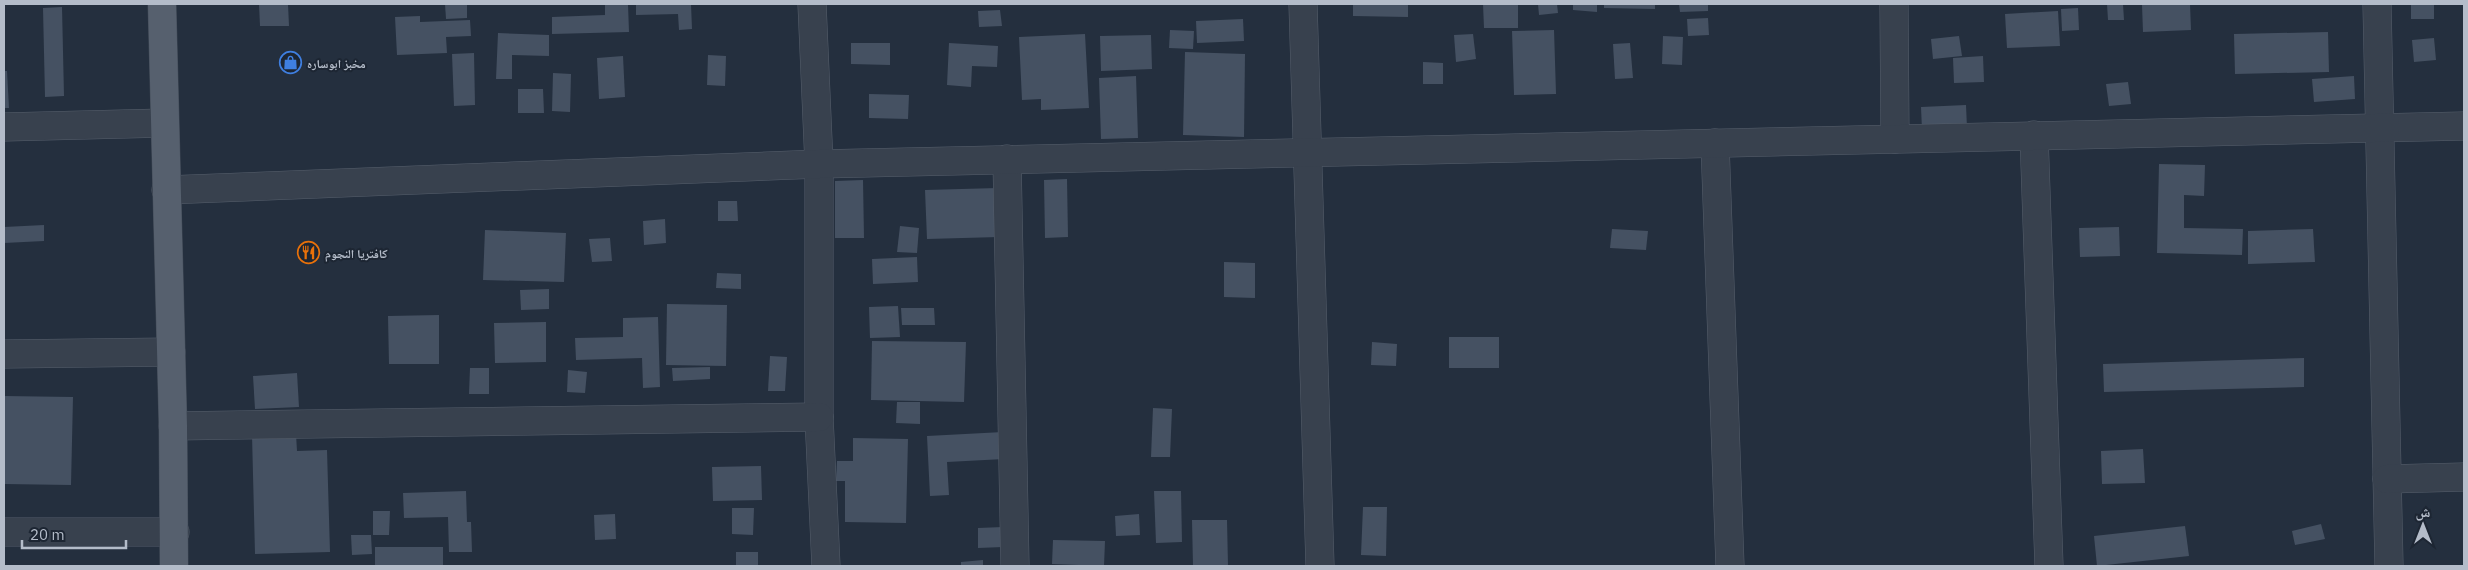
<svg xmlns="http://www.w3.org/2000/svg" width="2468" height="570" font-family="'IBM Plex Sans','Noto Naskh Arabic',sans-serif">
  <style>
    .building { fill: #455162 }
    .lines { fill: none; stroke-linecap: round; stroke-linejoin: round }
    .minor-casing { stroke: #565f6c; stroke-width: 29 }
    .major-casing { stroke: #414a57; stroke-width: 29 }
    .minor { stroke: #38414e; stroke-width: 28 }
    .major { stroke: #56606e; stroke-width: 28 }
    .labels { text-anchor: middle; dominant-baseline: central; stroke-width: 4; stroke-linejoin: round; paint-order: stroke }
    .poi-label { font-size: 12px; font-weight: bold; fill: #b4bcc9; stroke: #1d2633; text-anchor: start }
  </style>
  <rect width="100%" height="100%" fill="#242f3e"/>
  <g class="building">
    <polygon points="259,4 288,4 289,26 260,26"/>
    <polygon points="445,4 467,4 467,18 446,19"/>
    <polygon points="605,4 628,4 629,32 552,34 552,17 605,15"/>
    <polygon points="636,4 691,4 692,29 679,30 678,14 636,15"/>
    <polygon points="1353,4 1408,4 1408,17 1353,16"/>
    <polygon points="1483,4 1518,4 1518,28 1484,28"/>
    <polygon points="1538,4 1557,4 1558,13 1539,15"/>
    <polygon points="1573,4 1597,4 1597,12 1573,10"/>
    <polygon points="1604,4 1655,4 1655,9 1604,8"/>
    <polygon points="1679,4 1708,4 1708,11 1680,12"/>
    <polygon points="2107,4 2123,4 2124,20 2108,20"/>
    <polygon points="2190,4 2191,30 2143,32 2142,5"/>
    <rect x="2411" y="4" width="23" height="15"/>
    <polygon points="62,7 64,96 45,97 43,8"/>
    <polygon points="2078,8 2079,30 2062,31 2061,9"/>
    <polygon points="1000,10 1002,26 979,27 978,11"/>
    <polygon points="2058,11 2060,46 2007,48 2005,14"/>
    <polygon points="420,16 420,22 470,20 471,36 446,37 447,53 397,55 395,17"/>
    <polygon points="1708,18 1709,35 1688,36 1687,19"/>
    <polygon points="1243,19 1244,41 1197,43 1196,21"/>
    <polygon points="1170,30 1194,31 1193,49 1169,48"/>
    <polygon points="1554,30 1556,94 1514,95 1512,31"/>
    <polygon points="2328,32 2329,72 2235,74 2234,34"/>
    <polygon points="498,33 549,35 549,56 512,55 512,79 496,79"/>
    <polygon points="1085,34 1089,108 1041,110 1041,99 1022,100 1019,37"/>
    <polygon points="1473,34 1476,59 1456,62 1454,35"/>
    <polygon points="1151,35 1152,69 1101,71 1100,36"/>
    <polygon points="1663,36 1683,37 1682,65 1662,64"/>
    <polygon points="1959,36 1962,56 1933,59 1931,39"/>
    <polygon points="2434,38 2436,60 2414,62 2412,40"/>
    <polygon points="851,43 890,43 890,65 851,64"/>
    <polygon points="949,43 998,46 997,67 972,66 971,87 947,85"/>
    <polygon points="1630,43 1633,78 1615,79 1613,44"/>
    <polygon points="1185,52 1245,54 1244,137 1183,135"/>
    <polygon points="474,53 475,105 454,106 452,54"/>
    <polygon points="708,55 726,56 725,86 707,85"/>
    <polygon points="623,56 625,97 599,99 597,58"/>
    <polygon points="1983,56 1984,82 1954,83 1953,58"/>
    <polygon points="1423,62 1443,63 1443,84 1423,84"/>
    <polygon points="4,71 7,71 9,108 4,108"/>
    <polygon points="553,73 571,74 570,112 552,111"/>
    <polygon points="1136,76 1138,138 1101,139 1099,78"/>
    <polygon points="2354,76 2355,99 2314,102 2312,79"/>
    <polygon points="2128,82 2131,104 2109,106 2106,84"/>
    <polygon points="518,89 543,89 544,113 518,113"/>
    <polygon points="869,94 909,95 908,119 869,118"/>
    <polygon points="1966,105 1967,128 1922,130 1921,107"/>
    <polygon points="2159,164 2205,165 2204,196 2184,195 2184,228 2243,229 2242,255 2157,253"/>
    <polygon points="1067,179 1068,237 1045,238 1044,180"/>
    <polygon points="863,180 864,238 835,238 835,181"/>
    <polygon points="998,188 999,237 927,239 925,190"/>
    <polygon points="718,201 737,201 738,221 718,221"/>
    <polygon points="665,219 666,243 644,245 643,221"/>
    <polygon points="44,225 44,241 4,243 4,227"/>
    <polygon points="900,226 919,228 917,253 897,252"/>
    <polygon points="2119,227 2120,256 2080,257 2079,228"/>
    <polygon points="1612,229 1648,231 1646,250 1610,248"/>
    <polygon points="2313,229 2315,262 2248,264 2248,231"/>
    <polygon points="485,230 566,233 564,282 483,280"/>
    <polygon points="610,238 612,261 592,262 589,239"/>
    <polygon points="917,257 918,282 873,284 872,259"/>
    <polygon points="1224,262 1255,263 1255,298 1224,297"/>
    <polygon points="717,273 741,274 741,289 716,288"/>
    <polygon points="549,289 549,309 521,310 520,290"/>
    <polygon points="667,304 727,305 726,366 666,365"/>
    <polygon points="898,306 900,337 870,338 869,307"/>
    <polygon points="901,308 934,308 935,325 902,325"/>
    <polygon points="439,315 439,364 389,364 388,316"/>
    <polygon points="658,317 660,387 643,388 642,358 576,360 575,338 623,337 623,318"/>
    <polygon points="546,322 546,362 495,363 494,323"/>
    <rect x="1449" y="337" width="50" height="31"/>
    <polygon points="872,341 966,342 964,402 871,400"/>
    <polygon points="1372,342 1397,344 1396,366 1371,365"/>
    <polygon points="770,356 787,357 785,391 768,391"/>
    <polygon points="2304,358 2304,387 2104,392 2103,364"/>
    <polygon points="710,367 710,379 673,381 672,368"/>
    <polygon points="470,368 489,368 489,394 469,394"/>
    <polygon points="568,370 587,372 585,393 567,392"/>
    <polygon points="297,373 299,407 255,409 253,376"/>
    <polygon points="4,396 73,397 71,485 4,484"/>
    <polygon points="897,402 920,402 920,424 896,423"/>
    <polygon points="1153,408 1172,409 1170,457 1151,457"/>
    <polygon points="1003,432 1004,459 947,462 949,495 930,496 927,436"/>
    <polygon points="296,434 297,451 327,450 330,552 255,554 252,435"/>
    <polygon points="853,438 908,439 906,523 845,522 845,481 836,481 837,461 853,461"/>
    <polygon points="2143,449 2145,483 2102,484 2101,451"/>
    <polygon points="761,466 762,500 713,501 712,467"/>
    <polygon points="466,491 467,522 471,522 472,552 449,552 448,517 404,518 403,493"/>
    <polygon points="1154,491 1181,491 1182,542 1156,543"/>
    <polygon points="1363,507 1387,507 1386,556 1361,555"/>
    <polygon points="732,508 754,508 753,535 732,534"/>
    <polygon points="373,511 390,511 389,535 373,535"/>
    <polygon points="615,514 616,539 595,540 594,515"/>
    <polygon points="1139,514 1140,535 1116,536 1115,516"/>
    <polygon points="1192,520 1227,520 1228,566 1193,566"/>
    <polygon points="2321,524 2325,539 2295,545 2292,531"/>
    <polygon points="2185,526 2189,556 2097,566 2094,536"/>
    <polygon points="1003,527 1003,547 978,548 978,528"/>
    <polygon points="351,535 371,535 372,554 352,555"/>
    <polygon points="1053,540 1105,541 1104,566 1052,564"/>
    <rect x="375" y="547" width="68" height="19"/>
    <rect x="736" y="552" width="22" height="14"/>
    <polygon points="983,560 983,566 961,566 961,562"/>
  </g>
  <g class="lines">
    <defs>
      <g id="minor">
        <polyline points="812,4 819,164 819,417 826,566"/>
        <polyline points="1303,4 1320,566"/>
        <polyline points="1894,4 1895,139"/>
        <polyline points="2377,4 2389,566"/>
        <polyline points="4,127 164,123"/>
        <polyline points="2034,135 2049,566"/>
        <polyline points="1715,143 1730,566"/>
        <polyline points="1007,159 1015,566"/>
        <polyline points="166,190 819,164 2464,126"/>
        <polyline points="4,354 171,352"/>
        <polyline points="173,426 819,417"/>
        <polyline points="2387,479 2464,477"/>
        <polyline points="4,532 175,532"/>
      </g>
      <polyline id="major" points="162,4 173,426 174,566"/>
    </defs>
    <use href="#minor" class="minor-casing"/>
    <use href="#major" class="major-casing"/>
    <use href="#minor" class="minor"/>
    <use href="#major" class="major"/>
  </g>
  <defs>
    <symbol id="shop-ring" viewBox="-11 -11 22 22"><circle r="9.5" fill="#1d2633" stroke="#3f7fe0" stroke-width="1.5"/><path d="M-5-2.5h2.3a2.7 3.5 0 0 1 5.4 0H5L5.5 6h-11ZM-1.5-2.5h3a1.5 2.3 0 0 0-3 0Z" fill="#3f7fe0"/></symbol>
    <symbol id="restaurant-ring" viewBox="-11 -11 22 22"><circle r="9.5" fill="#1d2633" stroke="#e8710a" stroke-width="1.5"/><path d="M-5-6h1v4h1v-4h1v4h1v-4h1v5L-1.5 .5V6h-2V.5L-5-1ZM5-6V6H3V1.5H1.5Q1.5-4 5-6Z" fill="#e8710a"/></symbol>
  </defs>
  <g fill-rule="evenodd">
    <use href="#shop-ring" x="278" y="50" width="25" height="25"/>
    <use href="#restaurant-ring" x="296" y="240" width="25" height="25"/>
  </g>
  <g class="labels">
    <g class="poi-label">
      <text x="307" y="63">مخبز ابوساره</text>
      <text x="325" y="253">كافتريا النجوم</text>
    </g>
  </g>
  <rect width="2468" height="570" fill="none" stroke="#b4bcc9" stroke-width="10"/>
  <g transform="translate(2423 525)" stroke="#1d2633" stroke-width="4" paint-order="stroke">
  <path d="M0-4L9 19L0 12L-9 19Z" fill="#b4bcc9"/>
  <text y="-8" font-size="14" font-weight="bold" text-anchor="middle" fill="#b4bcc9">ش</text>
  </g>
  <path d="M22 540v8h104v-8" fill="none" stroke="#b4bcc9" stroke-width="2.5"/>
  <text x="30" y="540" font-size="15" fill="#b4bcc9" stroke="#1d2633" stroke-width="4" paint-order="stroke">20 m</text>
</svg>
